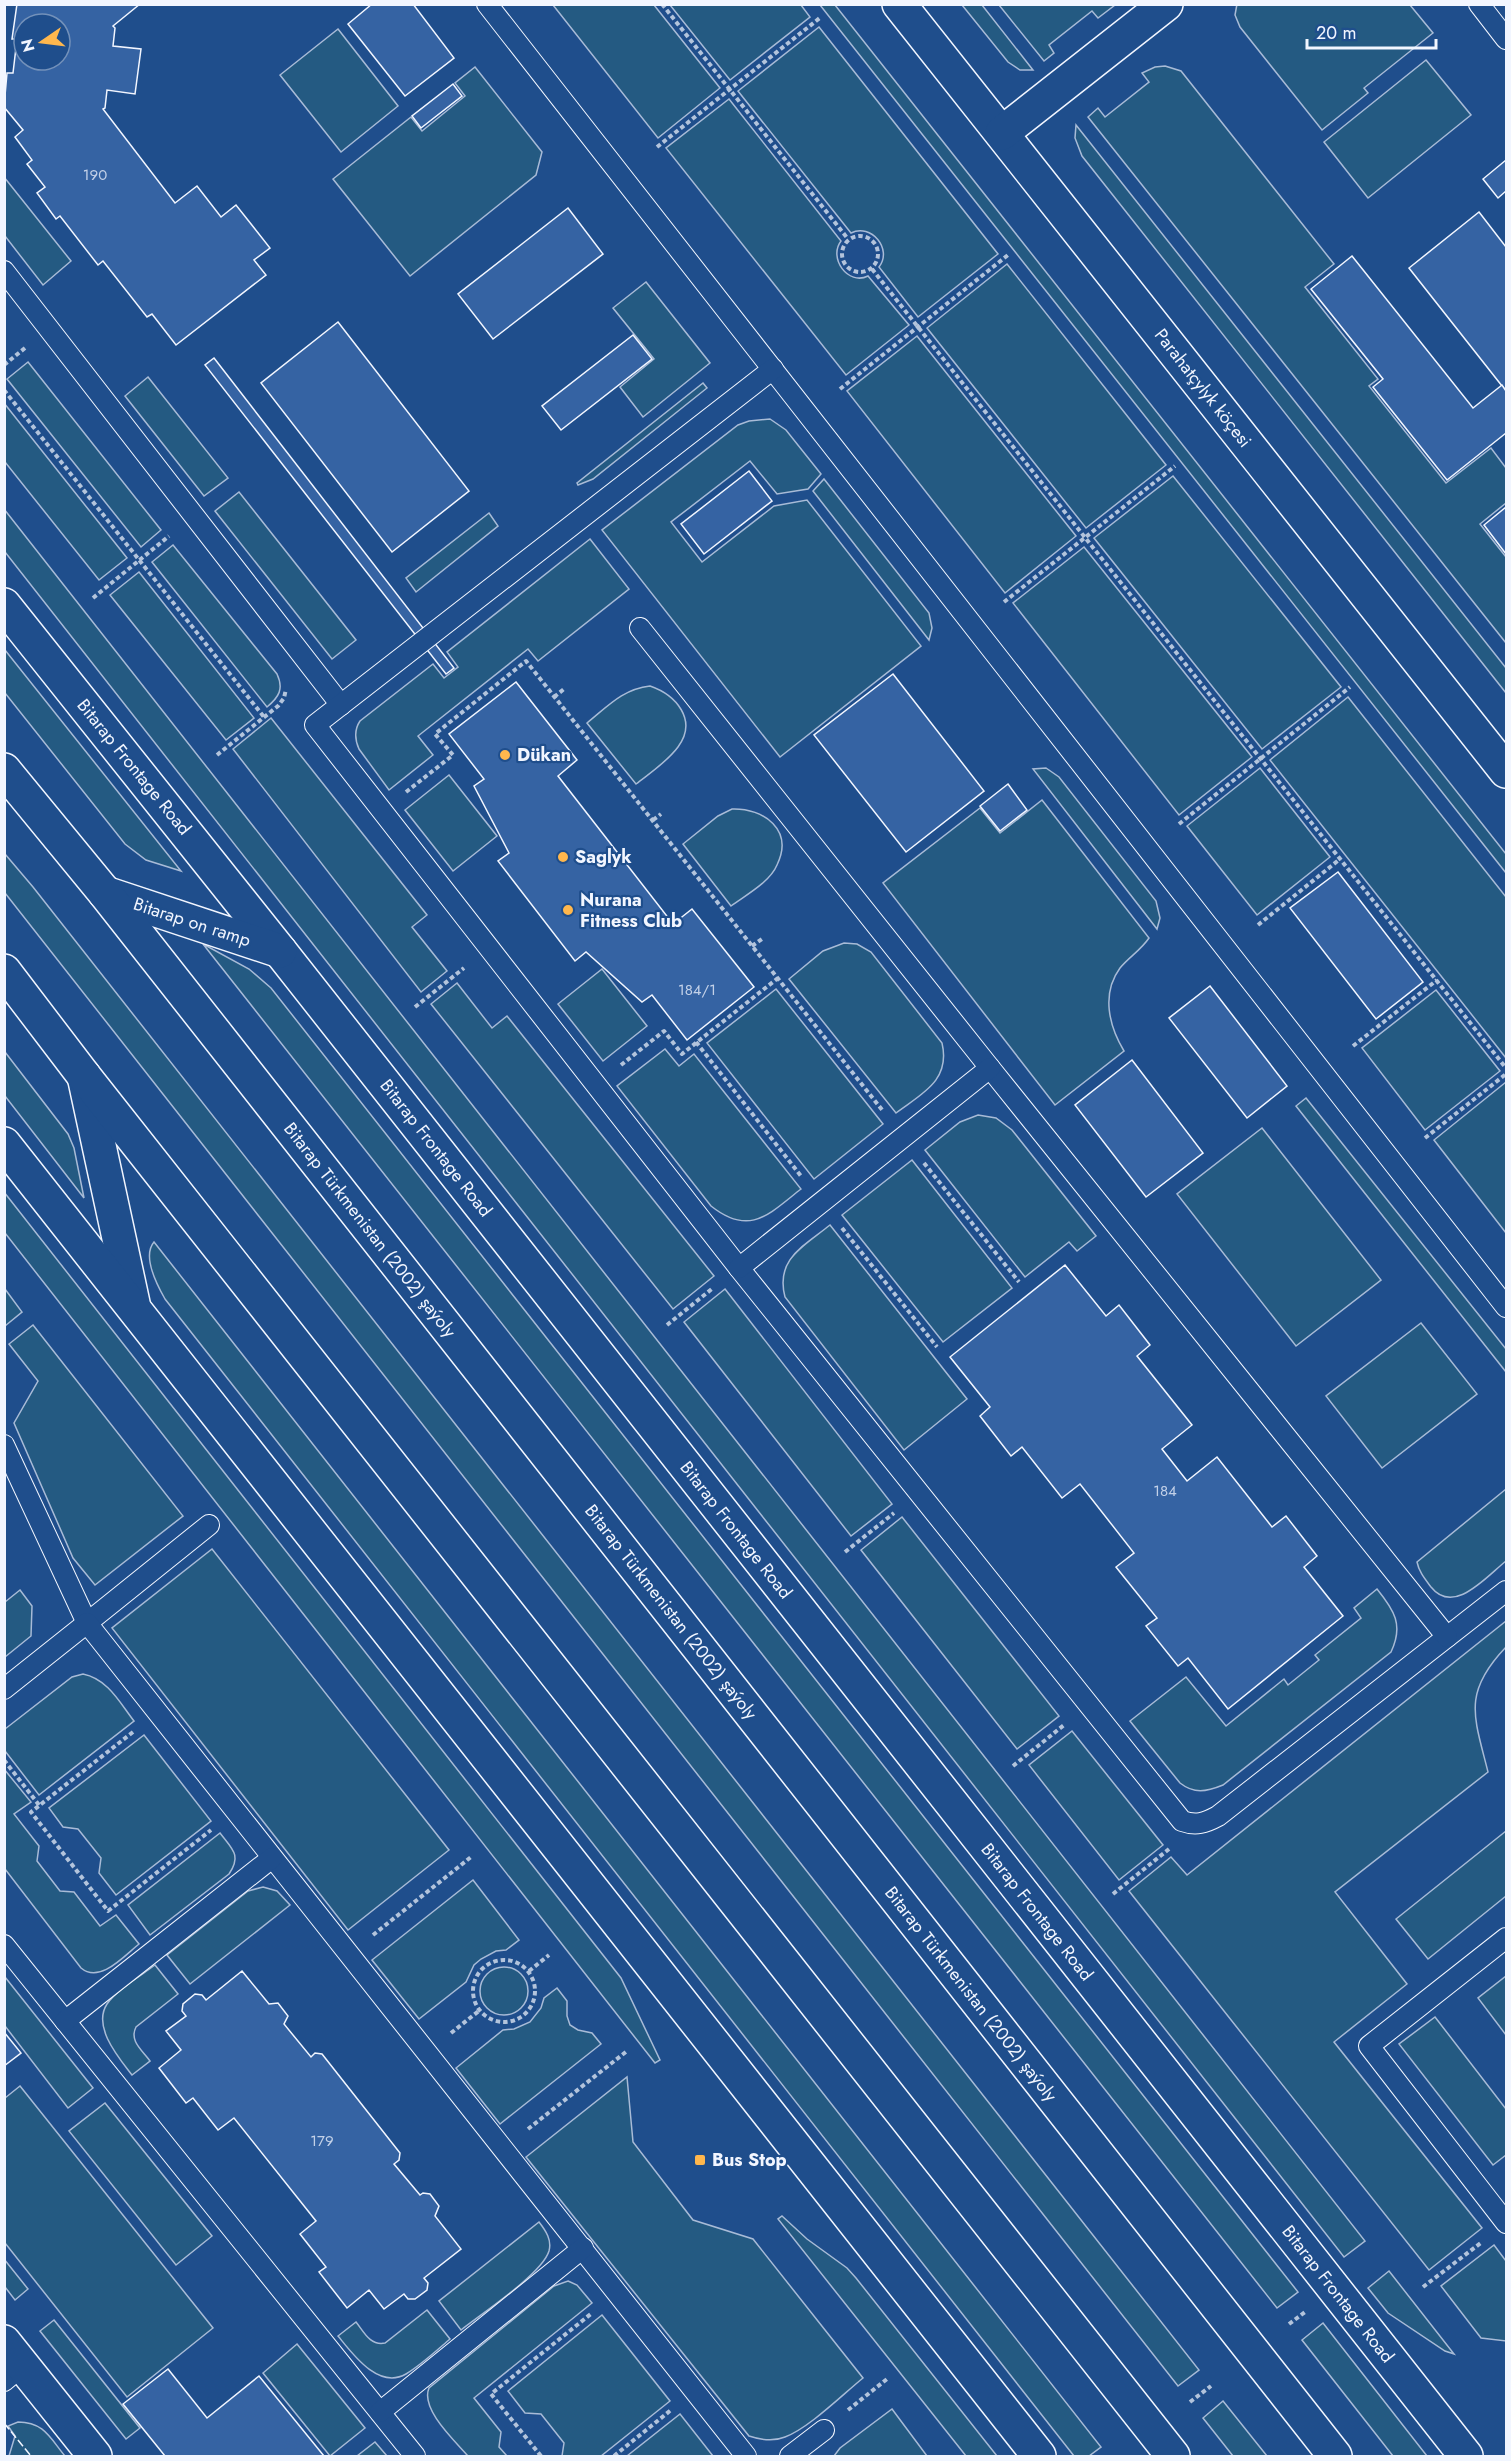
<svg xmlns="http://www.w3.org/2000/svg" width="1511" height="2461" font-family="Jost,sans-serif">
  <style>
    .green { fill: #245a82; stroke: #a8bbd7; stroke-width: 1.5 }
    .building { fill: #3563a3; stroke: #f2f6ff; stroke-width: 1.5; fill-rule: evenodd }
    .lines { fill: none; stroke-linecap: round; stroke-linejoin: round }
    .service-casing { stroke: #f2f6ff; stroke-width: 22 }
    .minor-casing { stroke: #f2f6ff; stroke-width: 36 }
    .tertiary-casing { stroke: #f2f6ff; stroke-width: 36 }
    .primary-casing { stroke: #f2f6ff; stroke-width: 36 }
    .path { stroke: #b3c4dc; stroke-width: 4; stroke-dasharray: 4.5 3; stroke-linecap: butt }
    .service { stroke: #1f4e8c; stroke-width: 20 }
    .minor { stroke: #1f4e8c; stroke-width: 33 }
    .tertiary { stroke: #1f4e8c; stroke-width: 33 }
    .primary { stroke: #1f4e8c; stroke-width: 33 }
    .fence { stroke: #f2f6ff; stroke-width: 1.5; stroke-dasharray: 8 3; stroke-linecap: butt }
    .poi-dot { fill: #ffb74d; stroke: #1f4e8c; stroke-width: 2 }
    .labels { text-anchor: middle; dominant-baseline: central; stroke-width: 4.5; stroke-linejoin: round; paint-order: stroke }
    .number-label { font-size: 15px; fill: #c3d1e8 }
    .street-label { font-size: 18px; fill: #f2f6ff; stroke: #1f4e8c }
    .poi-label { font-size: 18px; font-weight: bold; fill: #f2f6ff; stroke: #1f4e8c; text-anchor: start }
  </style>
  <rect width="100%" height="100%" fill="#1f4e8c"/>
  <g class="green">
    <polygon points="1237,4 1410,5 1433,33 1364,88 1368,93 1322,130 1240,27 1235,15"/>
    <polygon points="553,5 654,5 720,88 658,138"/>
    <polygon points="670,5 801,5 810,17 730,80"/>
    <polygon points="820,5 835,5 1506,854 1506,873"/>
    <polygon points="962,5 982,5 1033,70 1020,70 1008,62"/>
    <polygon points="999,5 1115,5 1098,18 1092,11 1049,45 1054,53 1044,61"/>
    <path d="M 819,27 L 998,254 L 918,317 L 879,267 C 893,249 871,223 851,233 L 738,91 Z"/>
    <polygon points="338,29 398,106 341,152 280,75"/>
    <polygon points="1426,60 1471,115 1368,198 1324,142"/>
    <polygon points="1165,66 1181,71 1334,264 1305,287 1378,379 1369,386 1446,483 1491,448 1506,468 1506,503 1480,524 1506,557 1506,643 1088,117 1098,108 1105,117 1149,82 1142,73 1155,67"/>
    <polygon points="475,67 542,152 536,175 410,276 333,179 411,117 422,131 465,96 455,83"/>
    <path d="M 729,99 L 841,241 C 828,258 848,286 868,276 L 909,325 L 846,375 L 666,148 Z"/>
    <polygon points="1076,125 1506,668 1506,693 1082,156 1075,138"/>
    <polygon points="4,177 71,261 43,285 5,236"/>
    <polygon points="1007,264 1166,465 1086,528 927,328"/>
    <polygon points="646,282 710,363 643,417 620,387 654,359 613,308"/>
    <polygon points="917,336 1076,536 1005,593 847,391"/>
    <polygon points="28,362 161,530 141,547 7,379"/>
    <polygon points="148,377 228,478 204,496 125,396"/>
    <polygon points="703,383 707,388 593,479 578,485 577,483"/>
    <polygon points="4,403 127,558 99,580 5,462"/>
    <polygon points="770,419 786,430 821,474 808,489 777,494 750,461 671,522 702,562 774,506 807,500 921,646 780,757 602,530 738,425 749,421"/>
    <polygon points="1173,476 1341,687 1262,749 1094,538"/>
    <polygon points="824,479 929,613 932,628 929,640 813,491"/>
    <polygon points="239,492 356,640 332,659 215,511"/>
    <polygon points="4,509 1365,2241 1344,2257 5,552"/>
    <polygon points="489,513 498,526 416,592 406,578"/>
    <path d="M 590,539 L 629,589 L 538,661 L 528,649 L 418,736 L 433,755 L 389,790 L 359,749 C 355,740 354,730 360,721 L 433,664 L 444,678 L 458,667 L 447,652 Z"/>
    <path d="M 173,545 L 277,674 C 284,689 279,697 267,707 L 152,562 Z"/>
    <polygon points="1084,547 1252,757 1179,815 1013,603"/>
    <polygon points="139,572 254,718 226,740 110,595"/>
    <polygon points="4,650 5,650 181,871 146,860 125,844 5,693"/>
    <path d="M 650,686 C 676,695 698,720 678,747 C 667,762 650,773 636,784 L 587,723 C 608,706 623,689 650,686 Z"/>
    <polygon points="1348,697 1506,897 1506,1058 1270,760"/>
    <polygon points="271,718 427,915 412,927 447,971 421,992 233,749"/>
    <polygon points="1046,768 1059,777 1156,901 1160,918 1157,929 1033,769"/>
    <polygon points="1260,768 1330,857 1257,915 1187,826"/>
    <polygon points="449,775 497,836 453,871 405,810"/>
    <path d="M 1042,800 L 1149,938 C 1141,950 1129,957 1120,968 C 1101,994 1109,1026 1124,1051 L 1055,1105 L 883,883 L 980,808 L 1000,833 Z"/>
    <path d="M 732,809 C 764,808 794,830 777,865 C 770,882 746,895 731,906 L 683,844 L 718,816 Z"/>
    <polygon points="5,854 33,887 1199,2370 1178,2386 5,893"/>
    <path d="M 844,943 L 857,944 L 871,952 L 942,1043 C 951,1081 921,1094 896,1113 L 789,979 L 823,951 Z"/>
    <polygon points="203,944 249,969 271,988 1298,2292 1277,2308"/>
    <polygon points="602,969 647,1026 603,1061 558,1004"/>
    <polygon points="457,983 492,1028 507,1016 714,1276 673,1309 431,1004"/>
    <polygon points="776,989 883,1124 814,1179 707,1043"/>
    <polygon points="1436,990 1500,1071 1425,1130 1362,1048"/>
    <path d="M 665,1049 L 679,1066 L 694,1054 L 801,1189 C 769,1214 750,1237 711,1206 L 617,1086 Z"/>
    <polygon points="5,1052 68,1134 74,1148 84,1198 5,1096"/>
    <polygon points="1506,1082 1506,1233 1434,1140"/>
    <polygon points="1306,1098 1506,1349 1506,1372 1296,1106"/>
    <polygon points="978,1115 996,1118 1012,1130 1096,1236 1077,1251 1069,1242 1025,1277 925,1150 960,1122"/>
    <polygon points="1262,1128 1381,1280 1296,1346 1177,1194"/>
    <polygon points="912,1160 1012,1288 943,1342 842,1215"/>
    <polygon points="4,1192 621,1978 660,2060 655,2063 5,1233"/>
    <path d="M 830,1225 L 967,1399 L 904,1450 L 785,1297 C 775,1259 804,1246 830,1225 Z"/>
    <path d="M 154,1242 L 1101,2447 L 1089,2456 L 1074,2456 L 165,1299 C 157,1285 142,1256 154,1242 Z"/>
    <polygon points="5,1289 22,1312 5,1326"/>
    <polygon points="725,1289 892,1504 851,1536 684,1322"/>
    <polygon points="1421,1323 1477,1394 1382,1468 1326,1396"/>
    <polygon points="33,1325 183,1516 95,1585 73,1558 14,1423 38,1381 9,1344"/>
    <path d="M 1506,1489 L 1506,1561 C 1487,1576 1454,1616 1431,1587 C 1425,1579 1419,1572 1417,1562 Z"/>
    <polygon points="902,1517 1059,1716 1017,1749 861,1550"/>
    <polygon points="212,1549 449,1850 348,1930 112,1628"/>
    <path d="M 1377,1589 C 1394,1610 1404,1625 1391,1652 L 1223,1785 C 1206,1792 1194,1794 1180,1783 L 1130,1721 L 1186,1677 L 1226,1726 L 1284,1679 L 1288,1685 L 1319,1660 L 1315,1655 L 1361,1618 L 1354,1608 Z"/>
    <polygon points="20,1590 32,1606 31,1636 5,1657 5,1602"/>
    <path d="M 1506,1621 L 1506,1647 C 1462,1693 1474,1716 1488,1772 L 1335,1892 L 1407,1984 L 1334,2042 L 1482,2228 L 1429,2270 L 1129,1891 L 1171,1857 L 1187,1875 Z"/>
    <path d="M 83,1674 C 108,1679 120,1703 134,1721 L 39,1795 L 5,1751 L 5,1729 L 72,1677 Z"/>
    <polygon points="1072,1731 1163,1845 1119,1880 1029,1765"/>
    <polygon points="144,1735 211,1821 116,1895 99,1873 101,1858 78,1829 63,1827 49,1808"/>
    <path d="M 4,1769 L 31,1802 L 14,1814 L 39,1846 L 37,1861 L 60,1891 L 74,1892 L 100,1926 L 116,1915 L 139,1944 C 124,1956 100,1984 81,1968 L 5,1869 Z"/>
    <polygon points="1506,1831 1506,1896 1428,1959 1396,1919"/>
    <path d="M 220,1833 C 232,1849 242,1855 229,1874 L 150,1935 L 128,1905 Z"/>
    <polygon points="473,1880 519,1940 506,1950 496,1951 481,1959 474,1965 466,1982 419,2019 372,1960"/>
    <polygon points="263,1887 277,1891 290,1905 190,1984 167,1955 248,1891"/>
    <path d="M 155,1965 L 178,1994 L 136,2027 C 129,2041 142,2050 150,2061 L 132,2075 C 119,2058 92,2027 107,2004 C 116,1990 142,1975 155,1965 Z"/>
    <circle cx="504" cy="1991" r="24"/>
    <polygon points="1506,1976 1506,2035 1478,1998"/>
    <polygon points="5,1977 93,2088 68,2108 5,2026"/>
    <polygon points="557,1988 567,2001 567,2016 570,2025 578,2030 592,2033 601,2044 500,2124 456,2068 503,2030 514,2029 530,2022 541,2008 544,1998"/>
    <polygon points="1435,2017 1506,2109 1506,2155 1493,2165 1399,2044"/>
    <path d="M 627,2077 L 633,2142 L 693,2220 L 753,2239 L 863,2378 C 842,2395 809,2428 785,2437 C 773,2442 761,2440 749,2436 L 526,2157 Z"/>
    <polygon points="20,2086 213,2328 127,2397 5,2243 5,2098"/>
    <polygon points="105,2103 212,2236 176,2265 69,2131"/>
    <polygon points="782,2216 807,2239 847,2268 856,2278 997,2456 966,2456 778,2219"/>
    <path d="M 539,2222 C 546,2231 552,2240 549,2251 C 542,2274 481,2314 461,2330 L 439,2301 Z"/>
    <polygon points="1494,2245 1506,2261 1506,2341 1481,2338 1441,2286"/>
    <polygon points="4,2259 28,2289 15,2300 5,2287"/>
    <polygon points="1389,2271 1454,2354 1445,2351 1388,2313 1368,2288"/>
    <path d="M 568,2281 L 577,2285 L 592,2303 L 474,2398 L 501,2432 L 499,2447 L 507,2456 L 468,2456 C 455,2441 420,2409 429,2388 L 554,2286 Z"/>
    <path d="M 427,2310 L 450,2339 C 436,2351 421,2365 406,2374 C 378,2390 352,2353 338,2336 L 356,2322 C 364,2332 370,2346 385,2343 Z"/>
    <polygon points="602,2315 670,2401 601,2456 562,2456 564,2443 541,2414 525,2413 508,2391"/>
    <polygon points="54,2320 140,2428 126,2439 40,2331"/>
    <polygon points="1323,2323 1427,2456 1393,2456 1302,2340"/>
    <polygon points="297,2344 365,2428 330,2456 263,2373"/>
    <polygon points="1223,2401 1267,2456 1233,2456 1203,2418"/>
    <polygon points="892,2409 927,2456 834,2456 840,2448"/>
    <polygon points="680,2414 713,2456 627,2456"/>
    <path d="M 18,2422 C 44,2422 50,2438 65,2456 L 9,2456 L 15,2436 L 8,2426 Z"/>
    <polygon points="375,2442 387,2456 357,2456"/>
  </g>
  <g class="building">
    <path d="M 140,4 L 113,26 L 115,28 L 113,46 L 141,49 L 135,94 L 107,90 L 105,108 L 103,109 L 175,203 L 197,186 L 221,217 L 236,205 L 270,248 L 254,260 L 266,275 L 176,345 L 152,314 L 147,317 L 103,261 L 98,265 L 60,216 L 56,219 L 37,193 L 45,187 L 27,164 L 32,160 L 15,137 L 23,130 L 4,107 L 7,73 L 13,73 L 17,39 L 12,39 L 17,4 ZM 24,24 L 60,24 L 60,60 L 24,60 Z"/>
    <polygon points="372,4 413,4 454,58 405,96 348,24"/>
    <polygon points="453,84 462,96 421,128 412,116"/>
    <polygon points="1506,160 1506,191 1498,198 1483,179"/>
    <polygon points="568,208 603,254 493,339 458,294"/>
    <polygon points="1479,212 1506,247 1506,391 1409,268"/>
    <polygon points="1352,256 1473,408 1502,385 1506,391 1506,433 1447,480 1373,387 1383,379 1311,289"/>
    <polygon points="338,322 469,491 392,552 261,383"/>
    <polygon points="633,335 652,359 561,430 542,406"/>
    <polygon points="214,358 454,668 446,674 205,365"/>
    <polygon points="749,471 772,501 704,554 681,524"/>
    <polygon points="1506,507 1506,554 1484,525"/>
    <polygon points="893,674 984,791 906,852 814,735"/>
    <polygon points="516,682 577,760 558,776 673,924 692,909 754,987 687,1040 652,995 642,1002 586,952 575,961 498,861 509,853 474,786 484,779 449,734"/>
    <polygon points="1008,784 1027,810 1000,831 980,806"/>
    <polygon points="1338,872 1423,982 1376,1019 1290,908"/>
    <polygon points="1210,986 1287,1086 1247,1118 1169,1018"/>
    <polygon points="1132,1060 1203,1153 1146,1197 1075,1105"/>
    <polygon points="1065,1265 1106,1316 1119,1305 1150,1345 1137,1356 1192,1425 1162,1449 1187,1481 1217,1457 1272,1527 1286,1516 1317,1556 1304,1567 1343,1616 1228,1709 1188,1658 1178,1666 1146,1626 1157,1618 1116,1567 1134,1553 1080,1484 1062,1498 1022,1447 1011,1456 980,1416 990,1407 950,1357"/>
    <polygon points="242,1971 269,2004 278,2003 288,2016 284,2024 311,2057 315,2053 322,2054 400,2153 399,2160 394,2164 420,2195 423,2193 430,2194 439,2206 435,2216 461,2249 424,2278 428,2283 427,2290 415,2299 408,2299 404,2294 384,2309 369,2290 347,2308 319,2272 326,2267 300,2234 316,2221 234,2118 218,2130 193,2098 186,2103 159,2068 181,2050 166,2031 186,2016 182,2011 183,2004 195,1994 202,1995 206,2000"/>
    <polygon points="4,2032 21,2053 4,2066"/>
    <polygon points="168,2369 207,2418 259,2376 324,2456 165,2456 123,2404"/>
  </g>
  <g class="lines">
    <defs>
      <g id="service">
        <polyline points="487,4 1506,1307"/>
        <polyline points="1479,4 1506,39"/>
        <polyline points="4,271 341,705"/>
        <path d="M 773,369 L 315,725 L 739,1268 L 1182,1821 C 1196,1826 1205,1823 1218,1816 L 1506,1591"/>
        <polyline points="640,628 990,1068 1447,1637"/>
        <polyline points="739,1268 990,1068"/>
        <polyline points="4,1445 87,1623 209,1525"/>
        <polyline points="4,1689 87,1623 746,2456"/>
        <polyline points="1506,1938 1369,2046 1506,2223"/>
        <polyline points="4,1945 415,2456"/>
        <polyline points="65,2021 272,1858"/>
        <polyline points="4,2381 23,2365"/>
        <polyline points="380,2412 583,2248"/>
        <polyline points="790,2456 824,2430"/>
      </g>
      <g id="minor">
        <polyline points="899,4 1506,771"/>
        <polyline points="1002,133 1166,4"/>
        <polyline points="4,605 280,951 1466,2456"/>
        <polyline points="105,893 280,951"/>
        <polyline points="84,1076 133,1303"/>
        <polyline points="4,1144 1039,2456"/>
      </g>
      <polyline id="tertiary" points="4,2342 95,2456"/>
      <g id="primary">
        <polyline points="4,770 105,893 1335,2456"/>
        <polyline points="4,971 84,1076 1173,2456"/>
      </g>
    </defs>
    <use href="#service" class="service-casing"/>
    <use href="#minor" class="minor-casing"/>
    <use href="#tertiary" class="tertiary-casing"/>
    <use href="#primary" class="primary-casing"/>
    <g class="path">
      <polyline points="662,4 848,239"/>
      <polyline points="657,147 821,17"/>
      <circle cx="860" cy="254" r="18"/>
      <polyline points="872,269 1506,1068"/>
      <polyline points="4,365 25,348"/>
      <polyline points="840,389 1008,255"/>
      <polyline points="4,390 264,717"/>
      <polyline points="93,598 169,536"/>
      <polyline points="1004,602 1175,466"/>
      <polyline points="554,697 564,689"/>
      <polyline points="217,755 278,706 284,698 286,689"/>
      <polyline points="406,792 453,755 435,734 526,661 883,1111"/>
      <polyline points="653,820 661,814"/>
      <polyline points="1179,824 1350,687"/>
      <polyline points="1258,925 1340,859"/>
      <polyline points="752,946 762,939"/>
      <polyline points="415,1007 464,968"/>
      <polyline points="696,1042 801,1176"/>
      <polyline points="1353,1046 1437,980"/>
      <polyline points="621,1065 664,1031 682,1054 778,978"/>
      <polyline points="1425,1138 1506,1074"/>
      <polyline points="924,1163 1019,1282"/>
      <polyline points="842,1228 937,1347"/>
      <polyline points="667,1325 713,1288"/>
      <polyline points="845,1552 894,1513"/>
      <polyline points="133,1732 31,1812 108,1911 211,1830"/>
      <polyline points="4,1760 39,1805"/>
      <polyline points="1013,1766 1064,1725"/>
      <polyline points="1113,1894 1169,1849"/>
      <polyline points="373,1935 471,1857"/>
      <circle cx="504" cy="1991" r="31"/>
      <polyline points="529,1971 549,1955"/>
      <polyline points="451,2033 480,2010"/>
      <polyline points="528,2129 627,2051"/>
      <polyline points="1423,2287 1482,2242"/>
      <polyline points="1289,2324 1305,2312"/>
      <polyline points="1190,2402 1211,2386"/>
      <polyline points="848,2410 887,2379"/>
      <polyline points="541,2456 491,2394 592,2313"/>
      <polyline points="614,2456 671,2410"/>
    </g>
    <use href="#service" class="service"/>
    <use href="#minor" class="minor"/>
    <use href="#tertiary" class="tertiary"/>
    <use href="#primary" class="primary"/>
    <polyline class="fence" points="4,2423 31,2456"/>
  </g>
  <g class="poi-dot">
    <circle cx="505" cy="755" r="6"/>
    <circle cx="563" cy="857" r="6"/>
    <circle cx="568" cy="910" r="6"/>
    <rect x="694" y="2154" width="12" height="12" rx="3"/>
  </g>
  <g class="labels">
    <g class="number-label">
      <text x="95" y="175">190</text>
      <text x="697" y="990">184/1</text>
      <text x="1165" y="1491">184</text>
      <text x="322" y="2141">179</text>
    </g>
    <g class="street-label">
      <text transform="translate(1203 388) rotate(52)">Parahatçylyk köçesi</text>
      <text transform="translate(134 767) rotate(51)">Bitarap Frontage Road</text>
      <text transform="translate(192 922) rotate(18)">Bitarap on ramp</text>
      <text transform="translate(436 1148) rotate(52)">Bitarap Frontage Road</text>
      <text transform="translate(370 1230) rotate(52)">Bitarap Türkmenistan (2002) şaýoly</text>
      <text transform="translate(736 1530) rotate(52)">Bitarap Frontage Road</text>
      <text transform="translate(671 1612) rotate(52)">Bitarap Türkmenistan (2002) şaýoly</text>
      <text transform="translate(1037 1912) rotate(52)">Bitarap Frontage Road</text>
      <text transform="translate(971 1994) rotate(52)">Bitarap Türkmenistan (2002) şaýoly</text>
      <text transform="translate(1338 2294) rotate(52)">Bitarap Frontage Road</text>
    </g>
    <g class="poi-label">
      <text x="517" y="755">Dükan</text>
      <text x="575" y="857">Saglyk</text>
      <text x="580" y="900">Nurana<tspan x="580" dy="21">Fitness Club</tspan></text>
      <text x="712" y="2160">Bus Stop</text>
    </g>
  </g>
  <rect width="1511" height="2461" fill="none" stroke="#f2f6ff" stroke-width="12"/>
  <g transform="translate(42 42) rotate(256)"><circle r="28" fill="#1f4e8c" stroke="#7391ba" stroke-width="1.5"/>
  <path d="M0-4.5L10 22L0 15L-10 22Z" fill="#ffb74d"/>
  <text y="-9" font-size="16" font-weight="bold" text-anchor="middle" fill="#f2f6ff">N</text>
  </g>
  <path d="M1307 39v9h129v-9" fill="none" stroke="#f2f6ff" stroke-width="3"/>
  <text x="1316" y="39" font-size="18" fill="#f2f6ff" stroke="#1f4e8c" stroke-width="4.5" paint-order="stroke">20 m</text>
</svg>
